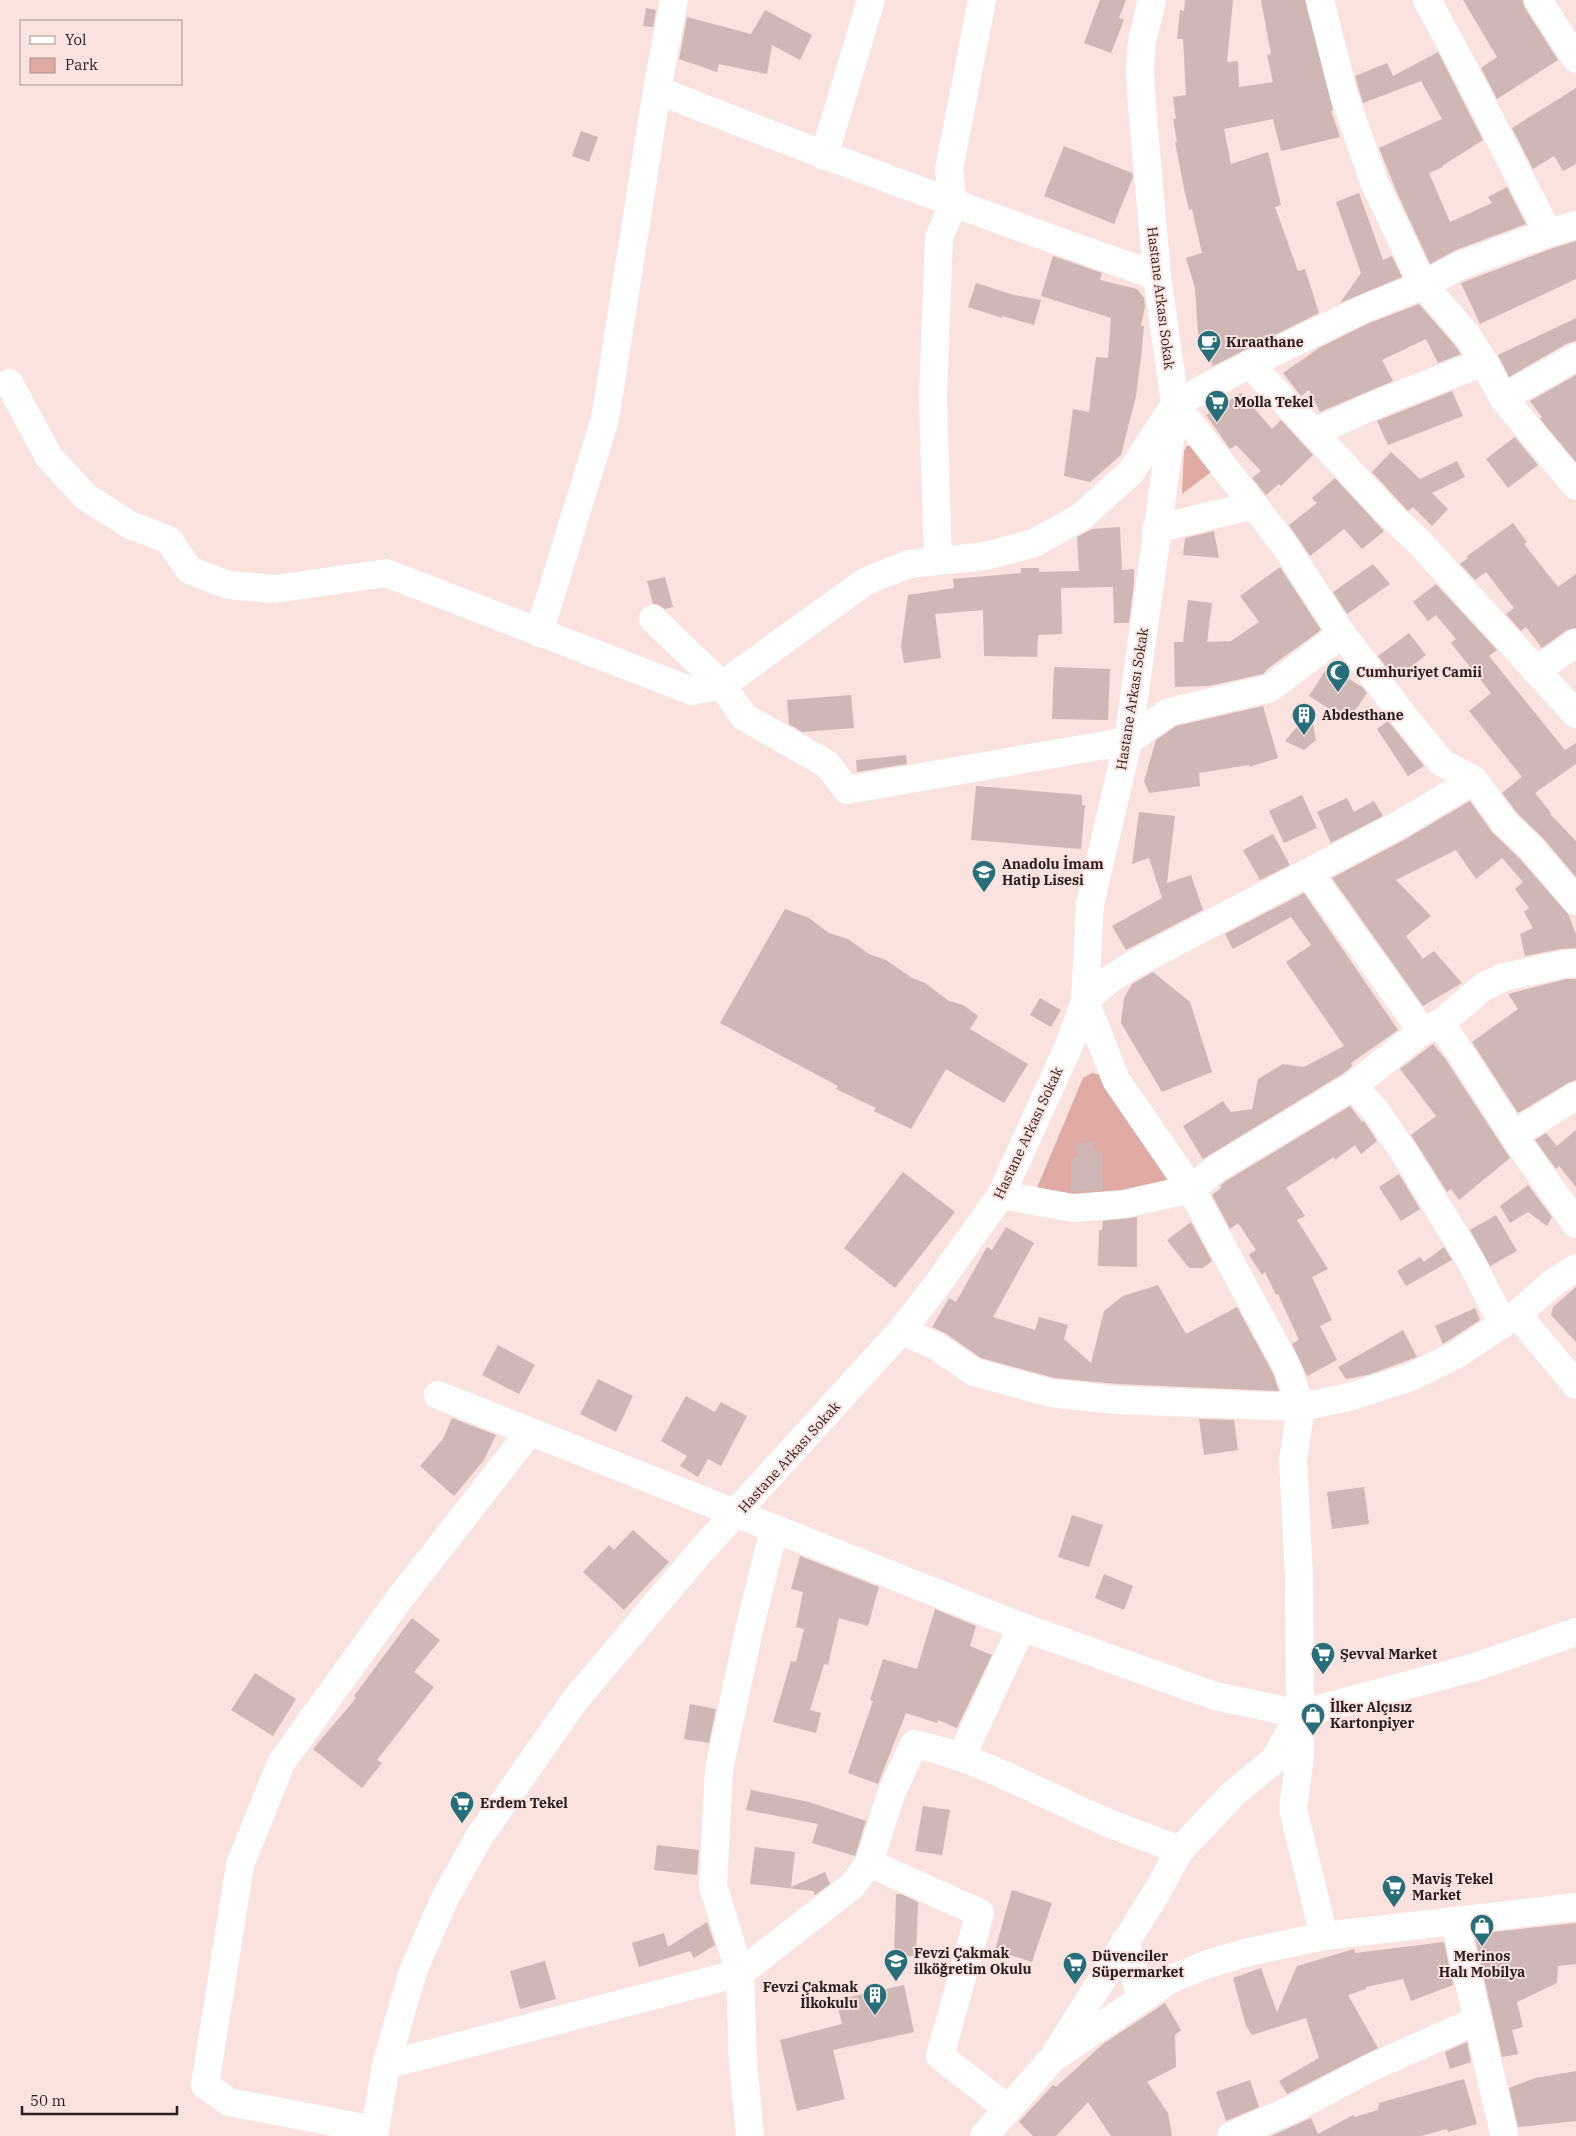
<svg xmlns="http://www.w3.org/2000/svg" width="1576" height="2136" font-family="'IBM Plex Serif',serif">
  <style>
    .green { fill: #dfaaa3 }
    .building { fill: #ceb7b4 }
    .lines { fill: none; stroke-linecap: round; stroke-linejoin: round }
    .minor { stroke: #fff; stroke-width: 28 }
    .labels { text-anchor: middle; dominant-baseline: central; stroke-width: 4; stroke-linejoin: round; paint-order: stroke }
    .street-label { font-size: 14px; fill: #281f1e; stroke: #fae2de }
    .poi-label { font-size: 14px; font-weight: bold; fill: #281f1e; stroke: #fae2de; text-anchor: start }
  </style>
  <rect width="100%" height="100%" fill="#fae2de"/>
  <g class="green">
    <polygon points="1187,446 1193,446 1211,472 1182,494 1184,451"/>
    <polygon points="1092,1073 1101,1075 1168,1181 1108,1198 1034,1195 1083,1078"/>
  </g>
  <g class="building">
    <polygon points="1100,0 1126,0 1119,18 1124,20 1111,53 1084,43"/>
    <polygon points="1185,0 1233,0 1227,62 1238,61 1239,87 1273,82 1267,55 1271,54 1261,0 1305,0 1333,110 1331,111 1340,137 1281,151 1273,119 1224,129 1231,164 1268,152 1281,205 1275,207 1298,271 1305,269 1319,313 1213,366 1198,334 1195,288 1186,258 1202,253 1192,209 1189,210 1185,193 1175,142 1177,142 1173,119 1176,119 1173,97 1186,95 1183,39 1177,39 1180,10 1184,11"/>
    <polygon points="1463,0 1522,0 1525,8 1558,60 1497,99 1481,68 1497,57"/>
    <polygon points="646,8 656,10 653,27 643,26"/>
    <polygon points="765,10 812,35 800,60 772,45 767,74 719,64 717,72 679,59 687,17 751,34"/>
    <polygon points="1438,52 1483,140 1442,166 1443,167 1429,173 1450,222 1492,203 1488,197 1507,187 1526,224 1456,250 1430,264 1398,195 1379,148 1442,119 1421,81 1363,103 1355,76 1387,63 1393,76"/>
    <polygon points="1576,88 1576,164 1563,171 1554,156 1533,169 1512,128"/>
    <polygon points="581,131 598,137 589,162 572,156"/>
    <polygon points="1064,146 1132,173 1133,177 1114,224 1044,196"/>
    <polygon points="1359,193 1383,260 1392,256 1402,277 1340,303 1361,273 1336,202"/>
    <polygon points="1576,241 1576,279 1480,324 1461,283 1553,248"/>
    <polygon points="1053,256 1102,273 1100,280 1137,289 1144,298 1145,306 1141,326 1144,326 1141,358 1136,396 1121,455 1090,482 1064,476 1073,409 1089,412 1096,357 1108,358 1111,318 1041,296"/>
    <polygon points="976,283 1014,295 1041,300 1034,325 1002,316 1002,318 968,307"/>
    <polygon points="1419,304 1453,343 1461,354 1438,363 1426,339 1382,360 1393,381 1320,412 1309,390 1301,396 1283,373 1319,348 1367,324"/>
    <polygon points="1576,318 1576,341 1568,343 1509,377 1498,355"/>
    <polygon points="1576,375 1576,462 1540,419 1542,417 1530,401"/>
    <polygon points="1452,391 1463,416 1388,445 1377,421"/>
    <polygon points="1241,393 1272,429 1281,420 1313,455 1281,486 1279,484 1266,495 1252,478 1261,471 1236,445 1230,449 1206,415"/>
    <polygon points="1515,437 1538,465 1508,488 1486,459"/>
    <polygon points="1391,452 1420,479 1457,461 1465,477 1432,493 1448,509 1432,526 1413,507 1408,511 1372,472"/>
    <polygon points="1335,478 1384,531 1362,549 1344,529 1310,556 1289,525 1317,503 1312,498"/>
    <polygon points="1513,523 1527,542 1524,544 1558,587 1576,574 1576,628 1567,630 1542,648 1526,627 1521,631 1506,614 1514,608 1486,572 1475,580 1460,564 1468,558 1467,556"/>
    <polygon points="1120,527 1122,570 1134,569 1134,584 1129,623 1114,623 1113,587 1061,588 1062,634 1038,635 1037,657 984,656 983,610 935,614 941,658 904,663 901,646 908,595 954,588 953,579 1021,573 1021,568 1039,568 1039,572 1079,571 1077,537 1092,529"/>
    <polygon points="1214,531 1219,558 1183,555 1185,538"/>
    <polygon points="1373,564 1390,584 1347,614 1333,592"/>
    <polygon points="1280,567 1321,630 1266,670 1266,671 1263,674 1209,686 1175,687 1174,642 1183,642 1188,600 1212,603 1207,642 1231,641 1259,622 1240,596"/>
    <polygon points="665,577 673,607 665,609 657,604 653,604 647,581"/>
    <polygon points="1436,584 1497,650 1489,656 1565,750 1576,743 1576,764 1535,793 1551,813 1550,814 1576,841 1576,877 1543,838 1517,813 1502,793 1522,777 1469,711 1491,693 1451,643 1456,639 1436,615 1428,621 1413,602"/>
    <polygon points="1409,633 1426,655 1395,679 1378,656"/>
    <polygon points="1328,666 1362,687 1367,693 1357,708 1344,718 1309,696"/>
    <polygon points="1054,667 1110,669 1108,720 1052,719"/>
    <polygon points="851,695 854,728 802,732 789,724 787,700"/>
    <polygon points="1263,706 1278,758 1249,767 1249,765 1199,773 1200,786 1149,793 1144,781 1156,740 1176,726"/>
    <polygon points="1388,721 1424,766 1408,776 1377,729"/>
    <polygon points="1313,724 1316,740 1304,750 1285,741 1297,727"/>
    <polygon points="906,755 907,764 857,772 856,760"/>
    <polygon points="976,786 1082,795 1082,805 1085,805 1081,849 971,840"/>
    <polygon points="1302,795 1317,828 1284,843 1269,811"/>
    <polygon points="1347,798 1354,812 1374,801 1383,816 1331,843 1317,812"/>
    <polygon points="1470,801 1492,832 1520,859 1568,914 1576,934 1576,948 1561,949 1525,956 1520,934 1533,928 1524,912 1529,908 1515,889 1523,882 1502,858 1476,879 1456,850 1396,880 1431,916 1406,936 1423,959 1434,951 1462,983 1423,1006 1332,878 1404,840"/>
    <polygon points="1139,812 1175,816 1167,883 1191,875 1203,910 1126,950 1112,926 1162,898 1149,858 1132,864"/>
    <polygon points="1273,834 1290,865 1260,880 1243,850"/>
    <polygon points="1304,893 1398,1030 1351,1063 1352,1066 1344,1073 1203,1159 1183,1126 1223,1101 1231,1112 1252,1109 1258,1079 1283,1064 1304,1067 1344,1046 1286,962 1311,945 1291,917 1233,949 1225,934"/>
    <polygon points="785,909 809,918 829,933 848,939 869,954 886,960 912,978 925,983 949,1001 963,1005 978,1016 970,1029 1028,1064 1004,1103 946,1069 911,1129 874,1111 876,1108 836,1089 838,1086 720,1023"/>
    <polygon points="1153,972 1190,1002 1212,1072 1162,1092 1121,1023 1124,998 1132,984"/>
    <polygon points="1566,979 1576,979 1576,1080 1568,1083 1518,1113 1472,1042 1518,1009 1508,994"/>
    <polygon points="1040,998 1061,1010 1051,1027 1030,1015"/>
    <polygon points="1433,1044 1446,1060 1510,1158 1459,1200 1451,1189 1447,1192 1411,1135 1436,1116 1400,1069"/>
    <polygon points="1350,1106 1362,1122 1364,1121 1377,1141 1361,1154 1355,1145 1335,1160 1334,1157 1286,1188 1305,1216 1297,1220 1328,1269 1312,1277 1332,1320 1320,1326 1337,1360 1307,1376 1292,1344 1299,1340 1278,1294 1276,1295 1265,1272 1262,1275 1249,1255 1256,1250 1238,1223 1230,1229 1212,1195 1221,1188 1220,1186 1226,1181"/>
    <polygon points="1576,1130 1576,1187 1559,1166 1556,1169 1535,1140 1546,1133 1557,1146"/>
    <polygon points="1092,1141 1095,1152 1102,1152 1103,1190 1071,1192 1071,1159 1077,1156 1076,1145"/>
    <polygon points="903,1172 955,1212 895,1288 844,1248"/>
    <polygon points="1399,1174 1420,1209 1401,1221 1379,1187"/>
    <polygon points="1528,1185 1552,1217 1547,1226 1528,1212 1510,1223 1500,1206"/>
    <polygon points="1496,1215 1517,1251 1490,1266 1470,1230"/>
    <polygon points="1137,1217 1137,1267 1098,1266 1099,1230 1102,1230 1103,1221"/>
    <polygon points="1191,1222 1212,1261 1203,1268 1189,1268 1167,1240"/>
    <polygon points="1006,1227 1034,1243 993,1317 1035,1330 1039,1317 1068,1325 1064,1339 1091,1363 1104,1311 1123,1296 1158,1285 1186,1334 1237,1307 1273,1373 1279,1391 1118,1384 1054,1378 981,1358 945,1333 932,1327 949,1298 956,1302 987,1247 992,1250"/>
    <polygon points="1444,1247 1452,1260 1406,1286 1397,1271 1420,1257 1424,1262"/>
    <polygon points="1576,1287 1576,1342 1551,1315 1553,1307"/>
    <polygon points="1475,1308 1480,1320 1443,1344 1435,1326"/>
    <polygon points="1403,1330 1417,1357 1368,1375 1346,1379 1338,1367"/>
    <polygon points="498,1345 535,1365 519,1394 482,1375"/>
    <polygon points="598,1379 633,1396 616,1432 580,1414"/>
    <polygon points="686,1396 715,1412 721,1402 747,1416 721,1466 708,1459 698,1477 680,1466 687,1456 661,1441"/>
    <polygon points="452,1418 496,1435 484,1460 454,1496 420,1466 443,1439"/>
    <polygon points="1199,1419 1234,1420 1238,1450 1204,1455"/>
    <polygon points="1364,1487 1369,1524 1332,1529 1327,1492"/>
    <polygon points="1072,1515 1103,1525 1089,1567 1058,1557"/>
    <polygon points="633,1530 669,1562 624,1610 583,1572 609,1545 614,1550"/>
    <polygon points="800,1556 879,1587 868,1626 839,1618 828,1665 824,1664 810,1710 821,1713 816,1733 773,1722 791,1661 796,1662 804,1629 796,1627 803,1592 791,1589"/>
    <polygon points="1104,1574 1133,1586 1124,1610 1095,1598"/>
    <polygon points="935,1609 976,1626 970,1646 992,1655 957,1728 938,1720 937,1723 906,1713 878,1784 848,1773 873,1701 870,1700 883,1659 917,1669"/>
    <polygon points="412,1618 440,1640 414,1672 434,1687 377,1760 382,1763 362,1788 313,1749 356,1698 354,1696"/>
    <polygon points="255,1673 296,1699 273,1736 231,1710"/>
    <polygon points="690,1704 716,1709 709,1743 684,1739"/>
    <polygon points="751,1790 809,1802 866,1821 855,1856 812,1843 818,1824 746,1810"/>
    <polygon points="923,1806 950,1810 942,1855 915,1851"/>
    <polygon points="657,1845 699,1850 697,1875 654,1870"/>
    <polygon points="755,1847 795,1852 791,1887 825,1872 830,1884 815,1895 813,1891 750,1884"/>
    <polygon points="1012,1890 1052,1903 1032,1962 995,1950"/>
    <polygon points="896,1894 901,1894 918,1902 916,1956 894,1956"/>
    <polygon points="707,1922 715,1945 694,1958 690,1951 639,1967 632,1943 664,1933 668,1947"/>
    <polygon points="1576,1923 1576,1964 1558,1966 1557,1983 1517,2002 1523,2027 1512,2030 1518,2054 1502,2057 1474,1934"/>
    <polygon points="1444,1942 1453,1985 1411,2001 1403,1979 1366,1987 1366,1989 1348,1995 1378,2048 1287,2094 1279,2081 1319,2058 1306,2018 1252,2035 1246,2026 1233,1978 1261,1968 1277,2012 1297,1966 1354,1949 1355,1953"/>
    <polygon points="545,1961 556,1999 520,2009 510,1971"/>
    <polygon points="904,1985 914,2032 833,2050 845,2099 797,2111 780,2040 842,2024 836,2000"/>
    <polygon points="1165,2003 1181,2030 1175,2035 1176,2067 1147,2082 1168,2113 1172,2136 1111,2136 1088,2102 1056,2136 1033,2136 1019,2122 1053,2085 1056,2087 1103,2044"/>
    <polygon points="1467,2042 1471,2062 1450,2069 1445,2052"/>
    <polygon points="1576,2071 1576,2121 1518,2127 1509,2088 1535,2078"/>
    <polygon points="1464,2079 1477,2124 1448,2132 1447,2129 1421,2136 1271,2136 1311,2118 1318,2134 1353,2115 1355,2117 1378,2110 1379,2103"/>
    <polygon points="1250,2080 1259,2107 1226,2121 1216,2092"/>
  </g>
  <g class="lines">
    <g class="minor">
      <polyline points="1320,0 1344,95 1374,182 1423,285 1466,334 1484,362 1503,398 1576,486"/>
      <polyline points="1427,0 1459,59 1548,233"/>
      <polyline points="1538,0 1576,59"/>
      <path d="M 657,90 C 823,156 989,217 1157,276"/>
      <polyline points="824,156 871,0"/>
      <polyline points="1250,364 1388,513 1420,543 1576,714"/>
      <polyline points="9,383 49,457 86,497 130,525 169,540 189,570 228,585 275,589 386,573 692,691 722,685 866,581 909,564 986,556 1034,543 1081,517 1131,472 1175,404 1250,364 1361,310 1423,285 1461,265 1548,233 1576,225"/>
      <polyline points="1503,398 1576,357"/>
      <polyline points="1175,404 1283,543 1342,634 1399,710 1442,763 1474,780 1505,823 1531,848 1576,901"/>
      <polyline points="1314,432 1384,401 1484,362"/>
      <polyline points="1156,529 1254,505"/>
      <polyline points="938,561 933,398 939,237 953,205 949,169 982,0"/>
      <polyline points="653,619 722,685 744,717 827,764 847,790 1128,741 1169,712 1270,688 1342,634"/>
      <polyline points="539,633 605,419 657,90 674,0"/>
      <polyline points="1536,671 1576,643"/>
      <polyline points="1308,872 1422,1031"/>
      <polyline points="1441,1023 1520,1145 1576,1224"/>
      <polyline points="1353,1086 1376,1111 1407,1157 1470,1260 1503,1324"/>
      <polyline points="1513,1135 1576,1096"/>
      <polyline points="1001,1195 1073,1208 1124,1204 1191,1189 1217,1168 1353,1086 1422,1031 1441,1023 1483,987 1504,977 1564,964 1576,963"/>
      <polyline points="1517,1314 1576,1385"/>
      <polyline points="901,1331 936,1346 974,1372 1051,1393 1117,1400 1301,1407 1349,1397 1411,1377 1456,1355 1517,1314 1554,1282 1576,1268"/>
      <polyline points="438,1395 1022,1627 1215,1696 1300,1714 1475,1667 1576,1632"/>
      <polyline points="961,1757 1022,1627"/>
      <polyline points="869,1863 980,1913 940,2056 1008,2109"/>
      <polyline points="1455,1922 1504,2134"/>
      <polyline points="1324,1936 1293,1809 1300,1755 1300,1714 1299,1578 1293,1460 1301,1407 1287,1367 1191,1189 1116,1080 1085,1001 1106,982 1134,964 1397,826 1474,780"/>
      <polyline points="1125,1941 1141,1999"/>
      <polyline points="1056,2053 1155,1895 1180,1850 1234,1793 1274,1760 1300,1715"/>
      <path d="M 386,2065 L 740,1973 L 852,1886 L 869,1863 L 891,1794 L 914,1744 C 981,1758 1040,1794 1102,1820 C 1127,1831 1154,1840 1180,1850"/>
      <polyline points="374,2130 229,2102 205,2085 240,1865 281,1763 400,1598 529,1433"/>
      <polyline points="374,2136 386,2065 413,1971 445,1898 479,1837 575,1700 700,1552 901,1331 937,1285 1001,1195 1070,1043 1085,1001 1090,904 1128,741 1175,404 1157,276 1142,106 1140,71 1142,41 1152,0"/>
      <polyline points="750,2136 743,2062 740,1973 713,1886 719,1769 749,1630 774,1529"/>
      <polyline points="984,2136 1052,2059 1171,1979 1208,1964 1244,1953 1324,1936 1576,1907"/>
      <polyline points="1231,2136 1295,2108 1370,2068 1478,2020"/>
    </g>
  </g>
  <defs>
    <symbol id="cafe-pin" viewBox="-11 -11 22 30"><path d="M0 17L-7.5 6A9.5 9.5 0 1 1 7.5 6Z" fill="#266e7a" stroke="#fae2de"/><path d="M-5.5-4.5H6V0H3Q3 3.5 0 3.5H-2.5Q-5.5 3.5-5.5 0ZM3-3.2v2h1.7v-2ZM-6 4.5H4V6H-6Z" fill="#fff"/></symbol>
    <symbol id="supermarket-pin" viewBox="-11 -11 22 30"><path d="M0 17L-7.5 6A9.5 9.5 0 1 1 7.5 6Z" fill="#266e7a" stroke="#fae2de"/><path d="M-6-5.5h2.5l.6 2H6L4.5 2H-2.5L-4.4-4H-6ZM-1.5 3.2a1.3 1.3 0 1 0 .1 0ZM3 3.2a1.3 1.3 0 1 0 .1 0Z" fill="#fff"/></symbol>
    <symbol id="mosque-pin" viewBox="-11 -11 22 30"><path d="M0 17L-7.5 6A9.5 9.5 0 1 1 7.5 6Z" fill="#266e7a" stroke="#fae2de"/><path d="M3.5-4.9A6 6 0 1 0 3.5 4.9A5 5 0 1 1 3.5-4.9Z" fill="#fff"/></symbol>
    <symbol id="building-pin" viewBox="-11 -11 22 30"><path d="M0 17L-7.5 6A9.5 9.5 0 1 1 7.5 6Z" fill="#266e7a" stroke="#fae2de"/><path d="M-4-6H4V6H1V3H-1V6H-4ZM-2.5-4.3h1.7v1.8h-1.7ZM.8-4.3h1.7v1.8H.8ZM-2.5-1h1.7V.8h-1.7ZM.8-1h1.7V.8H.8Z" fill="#fff"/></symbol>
    <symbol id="school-pin" viewBox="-11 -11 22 30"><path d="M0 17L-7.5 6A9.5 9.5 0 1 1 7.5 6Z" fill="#266e7a" stroke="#fae2de"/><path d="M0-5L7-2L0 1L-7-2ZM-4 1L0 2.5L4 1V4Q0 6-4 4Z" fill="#fff"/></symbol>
    <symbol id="shop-pin" viewBox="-11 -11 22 30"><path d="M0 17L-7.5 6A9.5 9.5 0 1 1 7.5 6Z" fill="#266e7a" stroke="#fae2de"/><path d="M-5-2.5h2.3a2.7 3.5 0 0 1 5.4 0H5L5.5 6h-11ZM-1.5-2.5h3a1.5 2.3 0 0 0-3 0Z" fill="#fff"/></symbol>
  </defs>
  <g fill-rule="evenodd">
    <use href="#cafe-pin" x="1195" y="328" width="28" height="38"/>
    <use href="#supermarket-pin" x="1203" y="388" width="28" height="38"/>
    <use href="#mosque-pin" x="1324" y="658" width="28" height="38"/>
    <use href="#building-pin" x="1290" y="701" width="28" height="38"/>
    <use href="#school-pin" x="970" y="858" width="28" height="38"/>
    <use href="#supermarket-pin" x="1309" y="1640" width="28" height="38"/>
    <use href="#shop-pin" x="1299" y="1701" width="28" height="38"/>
    <use href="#supermarket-pin" x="448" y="1789" width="28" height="38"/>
    <use href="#supermarket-pin" x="1380" y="1873" width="28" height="38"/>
    <use href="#shop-pin" x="1468" y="1912" width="28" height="38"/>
    <use href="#school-pin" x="882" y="1947" width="28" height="38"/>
    <use href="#supermarket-pin" x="1061" y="1950" width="28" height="38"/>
    <use href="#building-pin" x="861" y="1981" width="28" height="38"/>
  </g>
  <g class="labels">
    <g class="street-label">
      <text transform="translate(1161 298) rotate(83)">Hastane Arkası Sokak</text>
      <text transform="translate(1132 699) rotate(-81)">Hastane Arkası Sokak</text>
      <text transform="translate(1028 1133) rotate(-65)">Hastane Arkası Sokak</text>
      <text transform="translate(789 1457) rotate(-48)">Hastane Arkası Sokak</text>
    </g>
    <g class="poi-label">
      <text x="1226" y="342">Kıraathane</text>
      <text x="1234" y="402">Molla Tekel</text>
      <text x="1356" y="672">Cumhuriyet Camii</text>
      <text x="1322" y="715">Abdesthane</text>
      <text x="1002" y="864">Anadolu İmam<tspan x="1002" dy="16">Hatip Lisesi</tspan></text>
      <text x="1340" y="1654">Şevval Market</text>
      <text x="1330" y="1707">İlker Alçısız<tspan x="1330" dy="16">Kartonpiyer</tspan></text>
      <text x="480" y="1803">Erdem Tekel</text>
      <text x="1412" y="1879">Maviş Tekel<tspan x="1412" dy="16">Market</tspan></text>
      <text x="914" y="1953">Fevzi Çakmak<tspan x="914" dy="16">ilköğretim Okulu</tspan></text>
      <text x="1092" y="1956">Düvenciler<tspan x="1092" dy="16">Süpermarket</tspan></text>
      <text x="1482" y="1956" text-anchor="middle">Merinos<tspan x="1482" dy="16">Halı Mobilya</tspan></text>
      <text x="858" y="1987" text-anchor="end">Fevzi Çakmak<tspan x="858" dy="16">İlkokulu</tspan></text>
    </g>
  </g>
  <rect x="20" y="20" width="162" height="65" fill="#fae2de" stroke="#a69491"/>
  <rect x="30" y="36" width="25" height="8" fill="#ffffff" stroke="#a69491"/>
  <text x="65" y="45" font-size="15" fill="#281f1e">Yol</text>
  <rect x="30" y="58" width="25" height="15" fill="#dfaaa3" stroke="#a69491"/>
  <text x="65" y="70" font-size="15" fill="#281f1e">Park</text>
  <path d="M22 2106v8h155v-8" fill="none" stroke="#281f1e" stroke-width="2.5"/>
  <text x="30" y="2106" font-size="15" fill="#281f1e" stroke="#fae2de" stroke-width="4" paint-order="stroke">50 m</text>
</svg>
